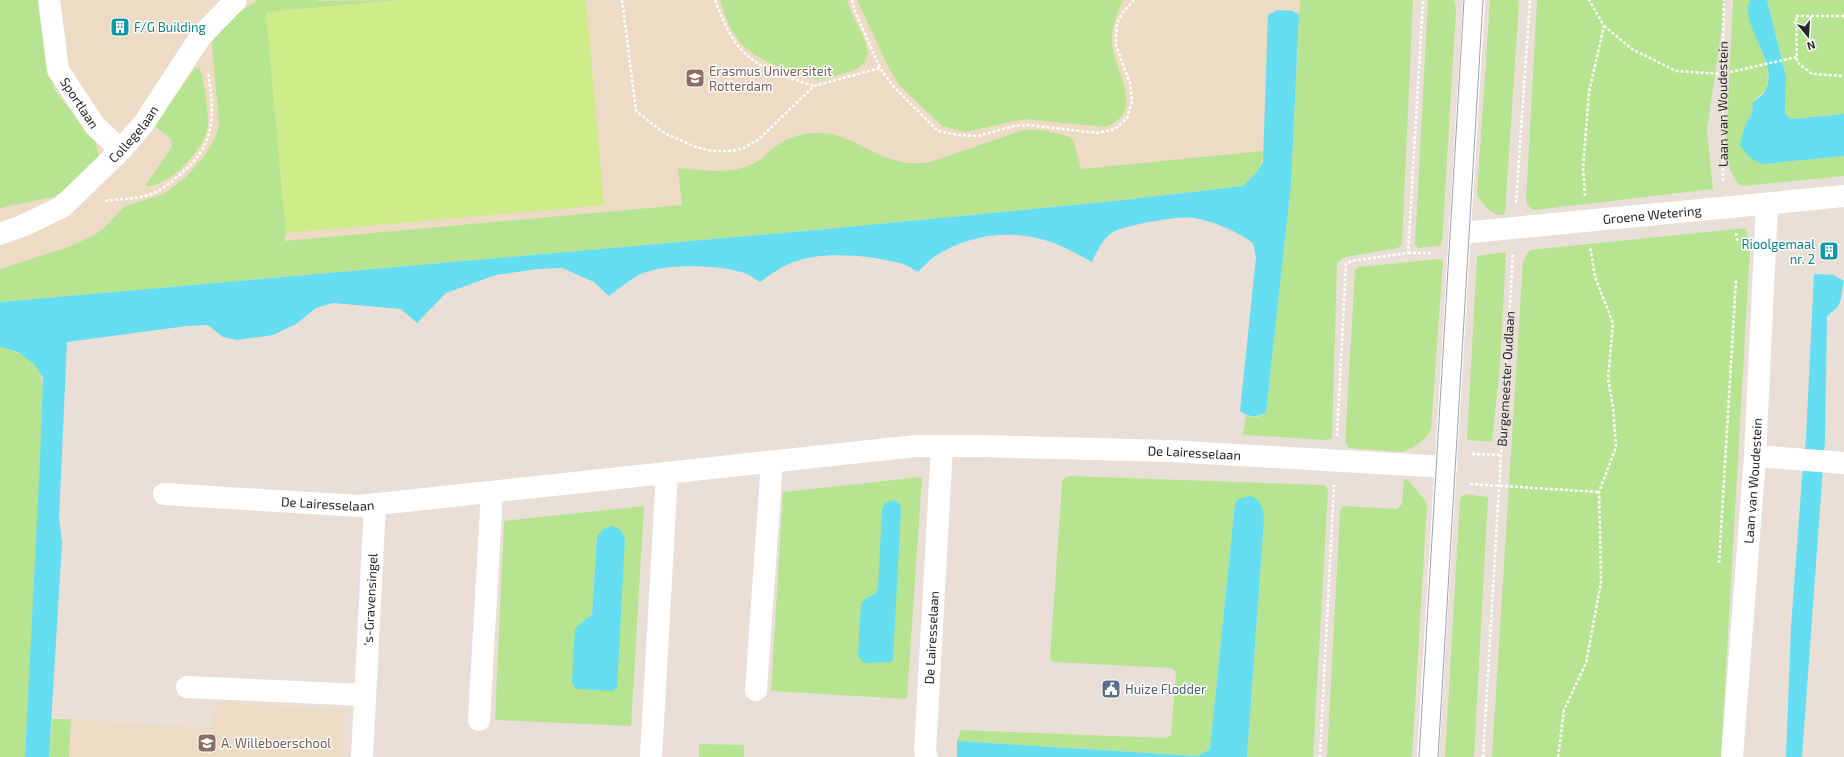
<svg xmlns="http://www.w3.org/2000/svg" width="1844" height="757" font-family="'Exo 2',sans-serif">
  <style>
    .education { fill: #eddbc5 }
    .green { fill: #b7e491; fill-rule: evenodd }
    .pitch { fill: #cfec8b }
    .water { fill: #65def1 }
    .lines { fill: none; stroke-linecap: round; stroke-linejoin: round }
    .path { stroke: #fff; stroke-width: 2.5; stroke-dasharray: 3 2; stroke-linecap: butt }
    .minor { stroke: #fff; stroke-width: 22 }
    .tram { stroke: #9aa1b2; stroke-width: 1 }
    .labels { text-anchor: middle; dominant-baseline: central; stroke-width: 3; stroke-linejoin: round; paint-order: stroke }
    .culture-label { font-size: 13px; fill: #0d838f; stroke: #fff; text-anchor: start }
    .education-label { font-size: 13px; fill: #785e54; stroke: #fff; text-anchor: start }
    .street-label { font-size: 13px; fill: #272727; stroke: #fff }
    .service-label { font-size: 13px; fill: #4e5e75; stroke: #fff; text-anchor: start }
  </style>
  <rect width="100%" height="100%" fill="#eadfd7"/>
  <g class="education">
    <polygon points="0,0 1397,0 1385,155 0,267"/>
    <polygon points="221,702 346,710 343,757 69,757 71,719 211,728 213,711"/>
  </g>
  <g class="green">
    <polygon points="0,0 42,0 54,89 96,143 99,158 76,184 53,197 0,208"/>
    <path d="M 257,0 L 317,0 L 320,1 L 402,0 L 266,12 L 286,233 L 284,241 L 682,205 L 678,168 C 704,170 728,175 753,164 C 761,160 766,155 772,149 C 784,139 801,133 817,133 C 857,132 882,171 930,162 L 1024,130 L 1045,130 L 1070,137 L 1074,142 L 1081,169 L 1263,151 C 1263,168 1255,175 1243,186 L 1115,201 L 826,229 L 0,302 L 0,269 L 68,247 L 93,236 L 104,228 L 125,206 L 164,194 L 187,176 L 205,155 L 215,139 L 219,125 L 212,44 L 213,40 L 233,17 Z"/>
    <path d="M 720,0 L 847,0 C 850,17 871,42 867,57 C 864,67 851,72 842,74 C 834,76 824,80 815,79 C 809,78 803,76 798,74 C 774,66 748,56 734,34 C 727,24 724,11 720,0 Z"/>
    <path d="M 857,0 L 1123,0 C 1118,13 1111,26 1112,41 C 1113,72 1148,111 1105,127 L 1025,119 L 965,132 L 942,126 L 900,86 L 888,66 Z"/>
    <polygon points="1300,0 1413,0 1402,244 1398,248 1345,257 1337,263 1332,438 1327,440 1243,435 1246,416 1257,417 1266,413 1291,184"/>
    <polygon points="1428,0 1454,0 1456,10 1442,243 1440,246 1418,248 1415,244"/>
    <path d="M 1490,0 L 1518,0 L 1519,4 L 1505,212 L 1503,215 C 1492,216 1483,205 1477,195 Z"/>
    <polygon points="1537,0 1726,0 1707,129 1713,189 1534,210 1529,207 1526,202"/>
    <polygon points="1733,0 1750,0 1760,46 1767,65 1768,80 1766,89 1753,102 1752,113 1745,125 1764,164 1844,156 1844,176 1742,186 1738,184 1730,170 1726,145"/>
    <polygon points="1767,0 1844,0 1844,114 1791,119 1785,114 1786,77"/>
    <path d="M 195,68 L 200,69 C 204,79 209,116 208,127 C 205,149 168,188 145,186 L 172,147 L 171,139 L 156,127 L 156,123 Z"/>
    <polygon points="1746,228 1750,249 1721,757 1492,757 1523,261 1530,250"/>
    <polygon points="1506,252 1500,365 1492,442 1467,440 1477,256"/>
    <path d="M 1440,259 L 1443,261 L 1431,429 C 1427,439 1412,449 1402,452 L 1349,448 L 1345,443 L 1355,270 L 1359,267 Z"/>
    <path d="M 0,347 C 30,355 42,364 44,396 L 25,757 L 0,757 Z"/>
    <polygon points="1069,476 1323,485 1326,487 1328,491 1313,757 1247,757 1264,520 1235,503 1210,749 1198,756 957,741 961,730 1166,738 1171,735 1176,672 1171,668 1053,662 1050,658 1062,484 1063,479"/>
    <path d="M 922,477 L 907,699 L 771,691 L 783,492 ZM 878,588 L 858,656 L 865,599 L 876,593 Z"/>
    <polygon points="1404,479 1408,480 1427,503 1412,757 1327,757 1340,511 1344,506 1397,509 1402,504"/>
    <polygon points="1464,494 1488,497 1474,757 1445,757 1460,499"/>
    <path d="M 644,506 L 631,726 L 495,720 L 504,521 ZM 597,537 L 612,691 L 581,623 L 592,615 Z"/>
    <polygon points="52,719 71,719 69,757 49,757"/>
    <polygon points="699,744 744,745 744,757 699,757"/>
  </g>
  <polygon class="pitch" points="402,0 586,0 604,205 286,233 266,12"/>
  <g class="water">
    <path d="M 1750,0 L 1767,0 L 1786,77 L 1785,114 L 1791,119 L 1844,114 L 1844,156 L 1764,164 C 1752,162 1747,155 1740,145 L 1745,125 L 1752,113 L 1753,102 C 1757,99 1764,95 1766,89 C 1779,61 1739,26 1750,0 Z"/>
    <path d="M 1277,10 L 1293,11 L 1299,15 L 1291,184 L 1266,413 C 1256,417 1249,418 1240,411 L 1256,257 L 1253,243 C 1234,230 1216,222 1194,218 C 1180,215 1128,225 1115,231 C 1103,237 1097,251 1092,262 C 1077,254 1062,245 1045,240 C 1008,229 966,235 934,257 C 928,261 923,267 918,272 C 912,269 906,264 899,263 C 870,255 817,250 789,264 C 779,268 769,276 760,282 C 754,278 747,273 741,272 C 716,265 663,263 639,275 C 629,280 619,289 609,296 L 594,282 L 562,268 L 537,269 L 496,275 L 446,293 L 417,323 L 401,309 L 333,303 L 316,308 L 296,324 L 273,335 L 237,340 L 223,337 L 208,325 L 187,326 L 67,342 L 59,519 L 62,543 L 49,757 L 25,757 L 40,460 L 43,378 L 34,364 L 18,352 L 0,347 L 0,302 L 826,229 L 1115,201 L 1243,186 L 1257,172 L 1263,162 L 1268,15 Z"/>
    <polygon points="1814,274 1833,275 1844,281 1840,302 1837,308 1827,316 1825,440 1802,757 1786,757 1791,627 1802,478 1806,438"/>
    <path d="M 1251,496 C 1262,501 1263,509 1264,520 L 1247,757 L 957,757 L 957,741 L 1198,756 L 1210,749 L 1235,503 L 1240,498 Z"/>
    <polygon points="894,500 900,504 901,510 893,659 892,662 864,663 858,656 861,604 865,599 876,593 878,588 882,510 885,503"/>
    <polygon points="612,526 621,530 625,539 617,688 612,691 578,689 574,687 572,682 575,629 581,623 592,615 597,537 603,529"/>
  </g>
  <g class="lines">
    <g class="path">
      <polyline points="622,0 636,111 664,133 696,147 712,151 732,151 744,148 758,140 814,86 880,68"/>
      <path d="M 715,0 C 737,60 755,67 814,86"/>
      <polyline points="852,0 854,9 880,68 893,86 938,131 958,135 978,136 1014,126 1028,125 1098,133 1115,129 1127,118 1132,101 1130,83 1116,46 1116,34 1117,23 1124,11 1134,0"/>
      <polyline points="1844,16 1796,16 1797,62 1812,74 1844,76"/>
      <polyline points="1604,26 1632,49 1676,71 1722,74 1797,57"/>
      <path id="s1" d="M 1723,181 L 1722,74 L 1724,0"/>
      <polyline points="1585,196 1583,168 1589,92 1604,26 1589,0"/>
      <path d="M 105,201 C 118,199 132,199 145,196 C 158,193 168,185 178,176 C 216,146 215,117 208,72"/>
      <polyline points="1516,203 1530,0"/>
      <polyline points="1736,233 1738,243"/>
      <polyline points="1408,253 1433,253"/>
      <polyline points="1337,436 1346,264 1351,261 1408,253 1423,0"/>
      <polyline points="1472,454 1502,455"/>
      <polyline points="1470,484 1599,492"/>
      <polyline points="1719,563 1736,280"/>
      <polyline points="1320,757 1334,485"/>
      <path id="s2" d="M 1483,757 L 1513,254"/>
      <polyline points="1558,757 1564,710 1586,663 1601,582 1599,492 1616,447 1613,407 1608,379 1613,323 1595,277 1590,246"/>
    </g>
    <g class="minor">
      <path id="s3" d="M 49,0 L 58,70 L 95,126 L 121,150"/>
      <path id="s4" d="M 1461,233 L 1844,196"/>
      <path id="s5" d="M 0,234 L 22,226 L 62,207 L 121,150 L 144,123 L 201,36 L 236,0"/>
      <polyline points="1755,456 1844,463"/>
      <path id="s6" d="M 164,494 L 359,506 L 916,446 L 983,446 L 1169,451 L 1446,467"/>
      <polyline points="187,687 365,695"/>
      <polyline points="756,690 772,462"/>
      <polyline points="479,720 492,492"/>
      <path id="s7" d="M 362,757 L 375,504"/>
      <polyline points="651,757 667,473"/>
      <path id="s8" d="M 927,757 L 925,752 L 942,446"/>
      <polyline points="1428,757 1474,0"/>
      <path id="s9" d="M 1732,757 L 1755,456 L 1767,204"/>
    </g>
    <g class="tram">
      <polyline points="1419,757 1464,0"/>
      <polyline points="1438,757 1483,0"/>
    </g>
  </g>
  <defs>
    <symbol id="building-square" viewBox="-11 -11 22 22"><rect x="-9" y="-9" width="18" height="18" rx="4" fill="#0f9aa8" stroke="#fff"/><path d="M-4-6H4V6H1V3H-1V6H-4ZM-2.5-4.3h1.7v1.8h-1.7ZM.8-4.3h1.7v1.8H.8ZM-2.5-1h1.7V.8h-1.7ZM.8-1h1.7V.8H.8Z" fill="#fff"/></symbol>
    <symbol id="university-square" viewBox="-11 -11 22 22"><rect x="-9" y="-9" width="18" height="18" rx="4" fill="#8d6e63" stroke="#fff"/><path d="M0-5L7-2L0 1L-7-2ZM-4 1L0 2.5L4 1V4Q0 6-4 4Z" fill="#fff"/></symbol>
    <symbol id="civic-square" viewBox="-11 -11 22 22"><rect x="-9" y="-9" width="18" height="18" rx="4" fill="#5c6f8a" stroke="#fff"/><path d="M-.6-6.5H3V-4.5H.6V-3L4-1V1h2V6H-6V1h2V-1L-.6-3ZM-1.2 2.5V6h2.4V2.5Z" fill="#fff"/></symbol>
    <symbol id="school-square" viewBox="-11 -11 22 22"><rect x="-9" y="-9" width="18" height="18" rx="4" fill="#8d6e63" stroke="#fff"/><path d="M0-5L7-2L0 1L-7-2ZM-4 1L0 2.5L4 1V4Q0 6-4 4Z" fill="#fff"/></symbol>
  </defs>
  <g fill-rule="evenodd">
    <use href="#building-square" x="109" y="16" width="22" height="22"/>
    <use href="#university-square" x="684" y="67" width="22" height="22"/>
    <use href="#building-square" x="1818" y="240" width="22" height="22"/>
    <use href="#civic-square" x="1100" y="678" width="22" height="22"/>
    <use href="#school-square" x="196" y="732" width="22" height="22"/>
  </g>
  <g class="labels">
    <g class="culture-label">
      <text x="134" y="27">F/G Building</text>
      <text x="1815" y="244" text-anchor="end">Rioolgemaal<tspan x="1815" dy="15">nr. 2</tspan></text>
    </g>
    <g class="education-label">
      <text x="709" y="71">Erasmus Universiteit<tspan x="709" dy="15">Rotterdam</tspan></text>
      <text x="221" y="743">A. Willeboerschool</text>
    </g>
    <g class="street-label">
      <text stroke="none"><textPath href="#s3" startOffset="110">Sportlaan</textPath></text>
      <text stroke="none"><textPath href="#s1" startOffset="77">Laan van Woudestein</textPath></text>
      <text stroke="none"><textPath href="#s5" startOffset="170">Collegelaan</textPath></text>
      <text stroke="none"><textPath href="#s4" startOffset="192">Groene Wetering</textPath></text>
      <text stroke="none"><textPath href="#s2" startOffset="379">Burgemeester Oudlaan</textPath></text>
      <text stroke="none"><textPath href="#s6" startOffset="1034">De Lairesselaan</textPath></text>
      <text stroke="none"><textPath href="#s9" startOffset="277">Laan van Woudestein</textPath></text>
      <text stroke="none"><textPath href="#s6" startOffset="164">De Lairesselaan</textPath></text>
      <text stroke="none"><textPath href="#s7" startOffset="158">'s-Gravensingel</textPath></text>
      <text stroke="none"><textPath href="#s8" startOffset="120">De Lairesselaan</textPath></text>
    </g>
    <g class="service-label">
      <text x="1125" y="689">Huize Flodder</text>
    </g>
  </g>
  <g transform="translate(1808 36) rotate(162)" stroke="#ffffff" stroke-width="3" paint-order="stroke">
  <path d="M0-3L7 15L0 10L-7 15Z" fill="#272727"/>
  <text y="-6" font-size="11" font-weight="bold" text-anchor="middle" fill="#272727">N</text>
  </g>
</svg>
